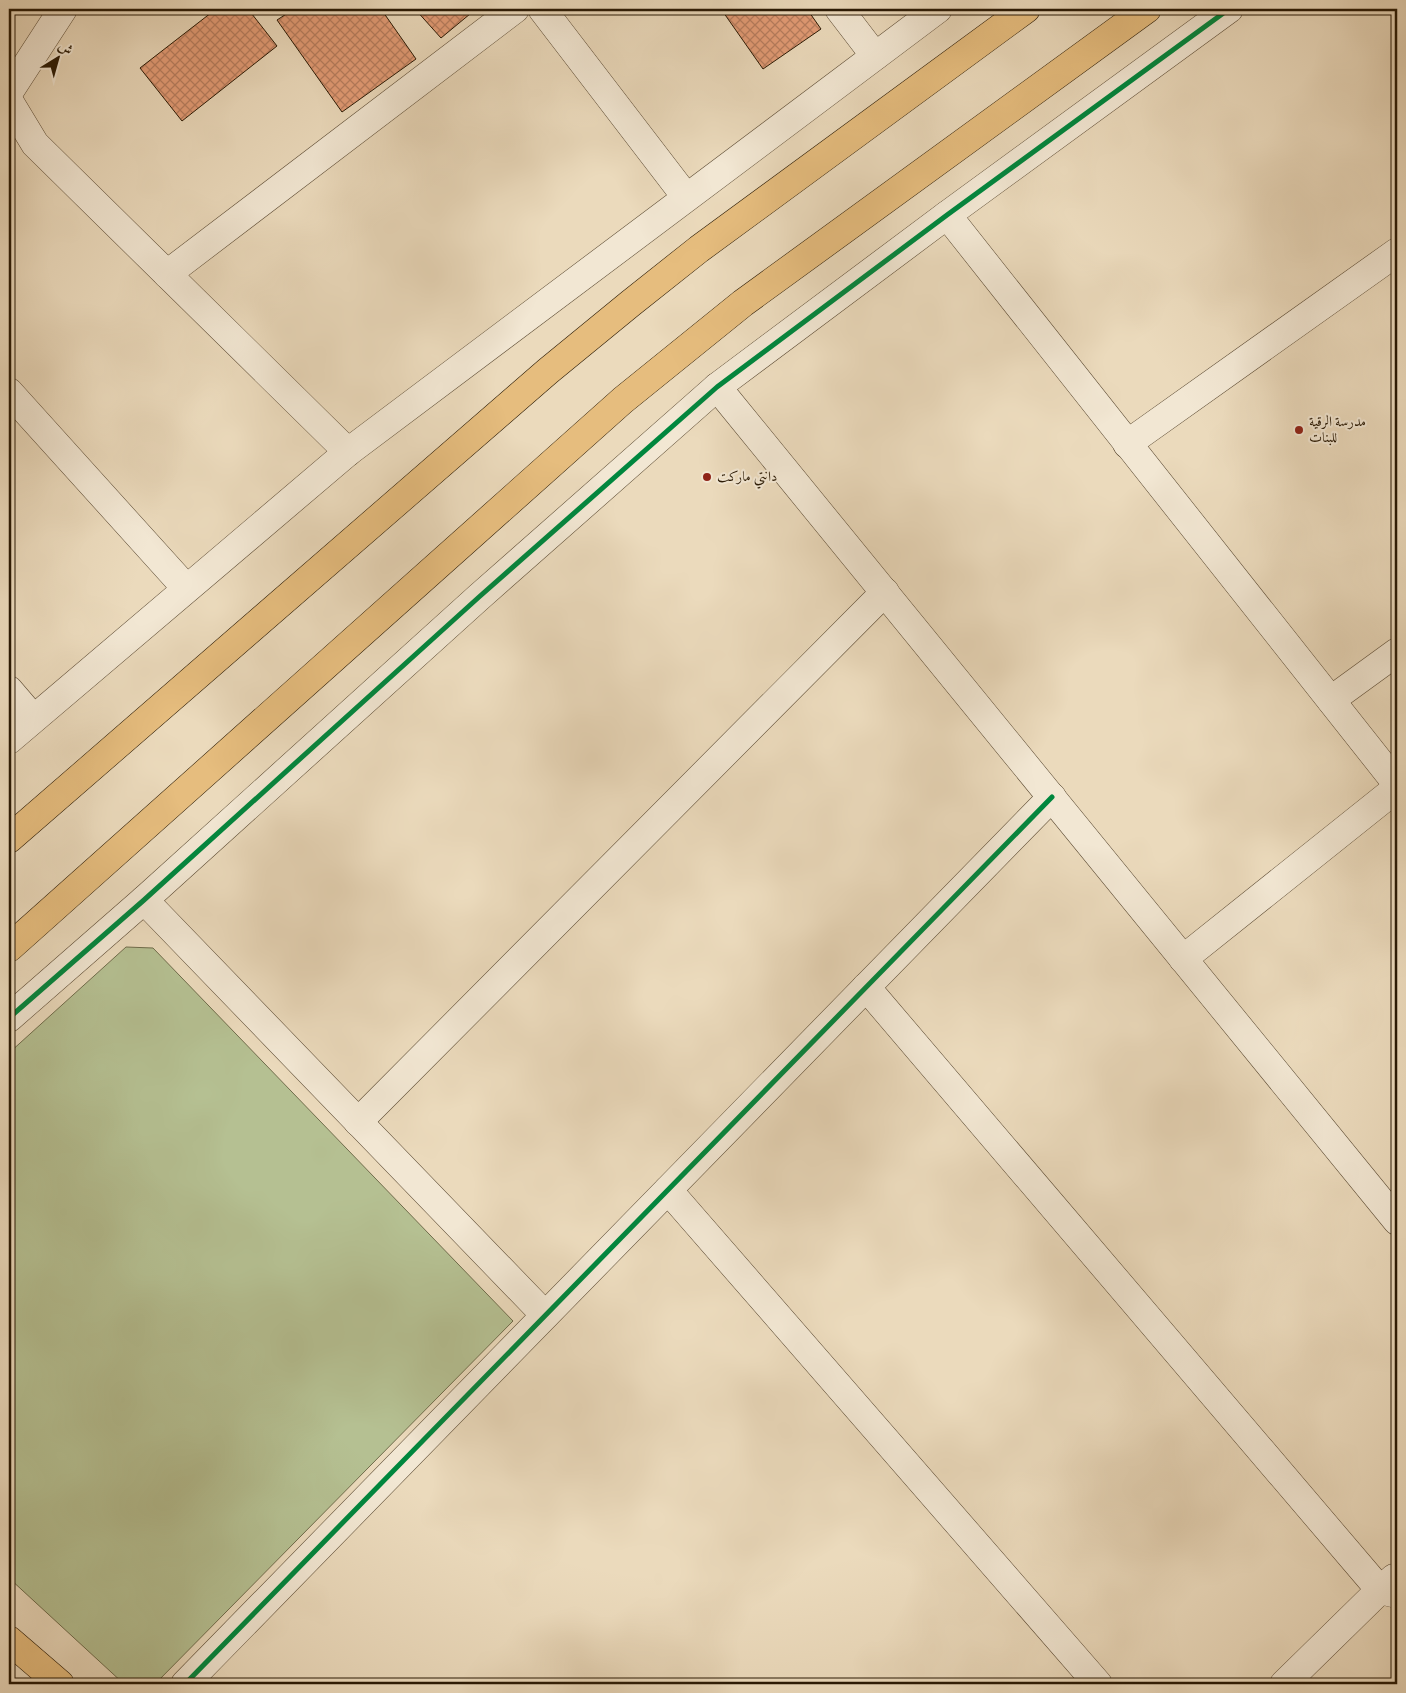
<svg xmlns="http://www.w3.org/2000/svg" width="1406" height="1693" font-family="'IM FELL English',Amiri,serif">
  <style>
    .green { fill: #b5c092; stroke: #6f6c4b }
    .building { fill: url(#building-cross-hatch); stroke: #291904 }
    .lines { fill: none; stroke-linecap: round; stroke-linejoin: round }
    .minor-casing { stroke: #5a4932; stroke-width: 29 }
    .major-casing { stroke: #291904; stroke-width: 29 }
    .minor { stroke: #f2e7d3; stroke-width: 28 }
    .major { stroke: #e6bd7e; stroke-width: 28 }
    .cycleway-casing { stroke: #f2e7d3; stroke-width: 8 }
    .cycleway { stroke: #00873e; stroke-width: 5 }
    .poi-dot { fill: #8f2418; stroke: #f2e7d3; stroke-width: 2 }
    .labels { text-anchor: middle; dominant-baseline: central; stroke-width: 4; stroke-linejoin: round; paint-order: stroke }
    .poi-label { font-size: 14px; fill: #291904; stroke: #f2e7d3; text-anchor: start }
  </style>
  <defs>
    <pattern id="building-cross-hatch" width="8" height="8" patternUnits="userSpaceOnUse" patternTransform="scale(1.25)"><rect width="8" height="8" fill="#e39c76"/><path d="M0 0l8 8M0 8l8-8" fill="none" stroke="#b87e5f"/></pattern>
  </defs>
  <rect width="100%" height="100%" fill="#ebdabc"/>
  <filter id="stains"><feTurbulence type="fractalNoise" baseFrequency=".004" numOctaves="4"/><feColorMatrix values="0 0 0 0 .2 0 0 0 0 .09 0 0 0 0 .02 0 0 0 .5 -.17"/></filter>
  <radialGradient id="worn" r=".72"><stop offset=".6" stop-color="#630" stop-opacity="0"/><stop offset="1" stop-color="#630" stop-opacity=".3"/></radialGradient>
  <polygon class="green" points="126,947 153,948 513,1321 155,1684 124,1684 9,1578 9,1053"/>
  <g class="building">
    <polygon points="216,9 248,9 277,46 182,121 140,68"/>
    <polygon points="294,9 381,9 416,59 342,112 277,20"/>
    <polygon points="415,9 476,9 441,38"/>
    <polygon points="721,9 807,9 821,29 763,69"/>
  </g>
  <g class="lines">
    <defs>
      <g id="minor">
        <polyline points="542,9 686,197"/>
        <polyline points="839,9 875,56"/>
        <polyline points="9,92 63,9"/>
        <polyline points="9,101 35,144 348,452"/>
        <polyline points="947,215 1397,784"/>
        <polyline points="167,274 515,9"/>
        <polyline points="717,387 1397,1221"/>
        <polyline points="9,392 186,588"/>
        <polyline points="1127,444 1397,252"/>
        <polyline points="9,690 33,718"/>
        <polyline points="1331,700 1397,652"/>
        <polyline points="9,740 348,452 938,9"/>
        <polyline points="144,900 545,1315"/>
        <polyline points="1183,959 1397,788"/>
        <polyline points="866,987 1380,1590 1397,1594"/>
        <polyline points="9,1018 144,900 479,597 717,387 947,215 1229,9"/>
        <polyline points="358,1122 885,592"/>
        <polyline points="668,1190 1098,1684"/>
        <polyline points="185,1684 1052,797"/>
        <polyline points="1284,1684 1380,1590 1394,1578"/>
      </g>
      <g id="major">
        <polyline points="9,839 548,371 631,303 699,249 1026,9"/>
        <polyline points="9,948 623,400 743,303 1147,9"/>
        <polyline points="9,1640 60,1684"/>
      </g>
    </defs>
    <use href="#minor" class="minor-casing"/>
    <use href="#major" class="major-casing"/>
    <use href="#minor" class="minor"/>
    <use href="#major" class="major"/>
    <defs>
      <g id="cycleway">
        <polyline points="9,1018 144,900 479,597 717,387 947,215 1229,9"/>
        <polyline points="185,1684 1052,797"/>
      </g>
    </defs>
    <use href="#cycleway" class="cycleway-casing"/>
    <use href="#cycleway" class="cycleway"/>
  </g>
  <g class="poi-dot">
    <circle cx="1299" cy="430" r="5"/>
    <circle cx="707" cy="477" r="5"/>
  </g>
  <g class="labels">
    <g class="poi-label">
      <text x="1309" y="422">مدرسة الرقية<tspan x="1309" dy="16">للبنات</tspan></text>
      <text x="717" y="477">دانتي ماركت</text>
    </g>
  </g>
  <rect width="1406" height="1693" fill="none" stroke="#ebdabc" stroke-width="30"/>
  <rect x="10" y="10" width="1386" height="1673" fill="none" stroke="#291904" stroke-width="2.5"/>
  <rect x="15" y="15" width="1376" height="1663" fill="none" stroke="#291904"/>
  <g transform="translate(58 58) rotate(37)" stroke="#f2e7d3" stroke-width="4" paint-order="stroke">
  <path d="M0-4L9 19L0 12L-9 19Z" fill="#291904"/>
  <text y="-8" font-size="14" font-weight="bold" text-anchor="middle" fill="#291904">ش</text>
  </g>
  <rect width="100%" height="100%" filter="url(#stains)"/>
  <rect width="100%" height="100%" fill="url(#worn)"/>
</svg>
